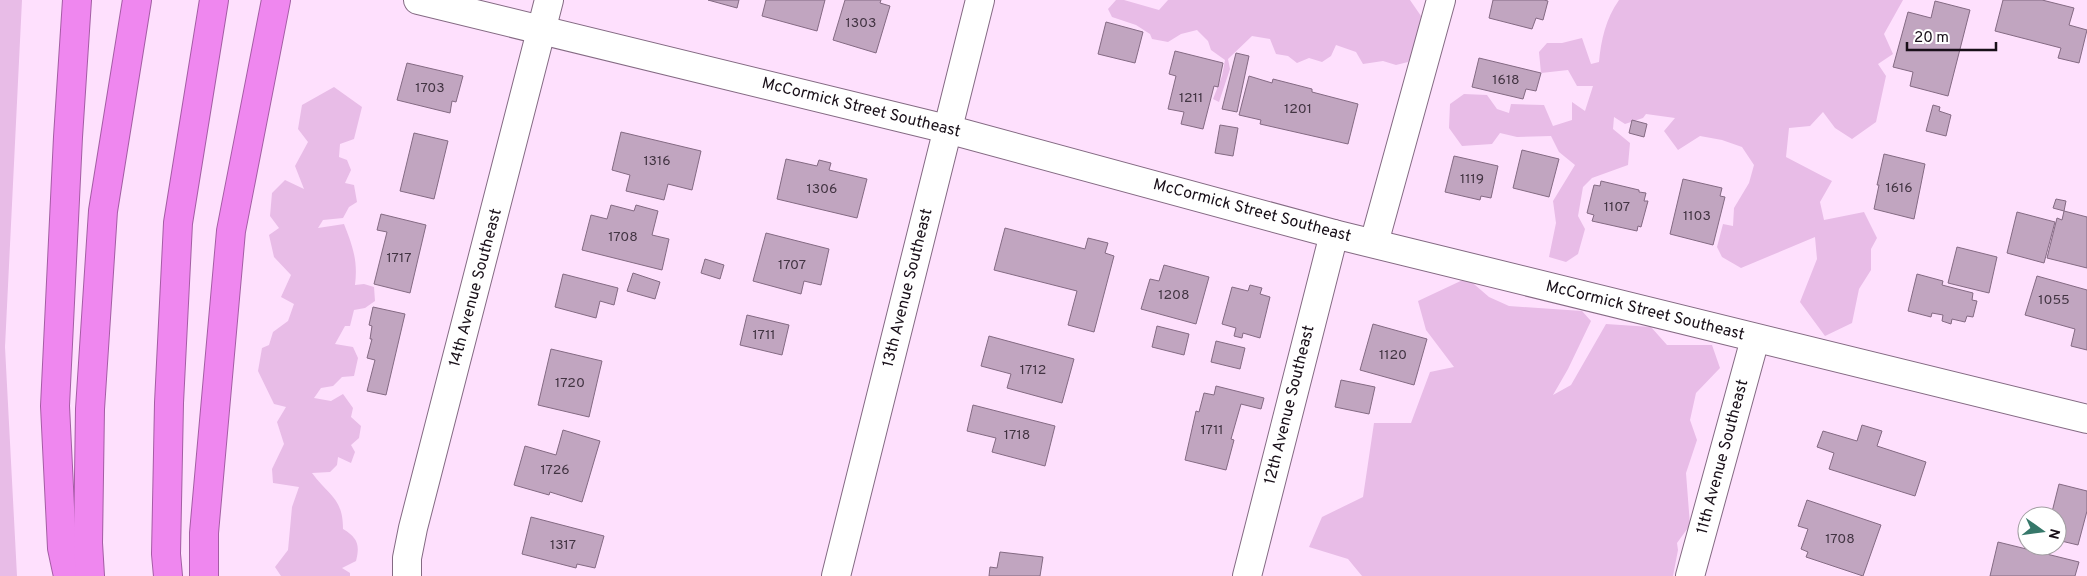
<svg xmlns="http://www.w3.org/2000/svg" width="2087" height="576" font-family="Overpass,sans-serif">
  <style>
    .green { fill: #e8bce7 }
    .building { fill: #c1a5c0; stroke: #846a83 }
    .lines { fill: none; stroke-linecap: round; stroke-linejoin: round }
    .street-casing { stroke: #846a83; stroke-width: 30 }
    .highway-casing { stroke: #a45da4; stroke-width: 30 }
    .street { stroke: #fff; stroke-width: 28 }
    .highway { stroke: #ef87ef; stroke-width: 28 }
    .labels { text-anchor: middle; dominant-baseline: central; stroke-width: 4; stroke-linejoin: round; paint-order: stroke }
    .number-label { font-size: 14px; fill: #423442 }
    .street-label { font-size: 16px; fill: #180f18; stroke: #fff }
  </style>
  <rect width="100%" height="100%" fill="#fee0fd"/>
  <g class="green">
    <polygon points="0,0 22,0 5,347 17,576 0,576"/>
    <polygon points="1116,0 1124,0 1159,10 1168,0 1410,0 1421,16 1418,40 1408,62 1396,65 1383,61 1363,64 1356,52 1336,45 1331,56 1322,62 1309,58 1297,63 1288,56 1276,54 1270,39 1252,36 1228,59 1230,69 1219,102 1213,99 1222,76 1225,60 1211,50 1208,41 1197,30 1181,34 1168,42 1152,39 1150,34 1136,25 1112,17 1108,9"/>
    <path d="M 1619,0 L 1903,0 L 1884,34 L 1893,54 L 1878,64 L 1886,76 L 1876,122 L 1852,139 L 1835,128 L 1823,112 L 1810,126 L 1789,128 L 1786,157 L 1832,181 L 1820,202 L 1824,220 L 1864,212 L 1877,238 L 1871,249 L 1871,270 L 1859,289 L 1852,323 L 1825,336 L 1800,302 L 1817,259 L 1815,237 L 1741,268 L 1722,257 L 1717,247 L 1723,224 L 1733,226 L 1734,208 L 1749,183 L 1754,165 L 1742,147 L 1722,140 L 1700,136 L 1678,150 L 1664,131 L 1675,118 L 1646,114 L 1643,118 L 1625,124 L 1614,117 L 1613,129 L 1630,143 L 1628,165 L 1592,178 L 1583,187 L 1578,216 L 1585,229 L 1578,254 L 1566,262 L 1549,257 L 1556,223 L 1553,201 L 1575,165 L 1559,152 L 1551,136 L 1517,137 L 1500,133 L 1492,144 L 1462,146 L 1449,128 L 1450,104 L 1464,94 L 1487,95 L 1497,109 L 1509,113 L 1511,104 L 1544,105 L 1553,126 L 1572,120 L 1572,102 L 1585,111 L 1593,86 L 1577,86 L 1568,70 L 1541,73 L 1539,52 L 1547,43 L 1562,43 L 1582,38 L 1591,64 L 1599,62 C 1601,40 1606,18 1619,0 Z"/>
    <path d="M 334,87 L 362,107 L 354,139 L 340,144 L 339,157 L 347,160 L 351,170 L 345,183 L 354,185 L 357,202 L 349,207 L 343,218 L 323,220 L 318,228 L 344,224 C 353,247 358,261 355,285 L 364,284 L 374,287 L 375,301 L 365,308 L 354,310 L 350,326 L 345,326 L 335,344 L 353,347 L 358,358 L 354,376 L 342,377 L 333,386 L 321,388 L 314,398 L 331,401 L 343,394 L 353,408 L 351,417 L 361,426 L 359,438 L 351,445 L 355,452 L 351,463 L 338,457 L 337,465 L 330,472 L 312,473 C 329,496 343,498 343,529 C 358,538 360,545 356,561 L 342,568 L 350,573 L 350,576 L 281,576 L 275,567 L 288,550 L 292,507 L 299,487 L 273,483 L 272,469 L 284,444 L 277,422 L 286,407 L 274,404 L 258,371 L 262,348 L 269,345 L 273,332 L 288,321 L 294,304 L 281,297 L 291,275 L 274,257 L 269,235 L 279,228 L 270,216 L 272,193 L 285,180 L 304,189 L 295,166 L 308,142 L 298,129 L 302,105 Z"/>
    <polygon points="1467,278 1489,297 1509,306 1582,311 1591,321 1568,369 1553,395 1571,385 1606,324 1651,327 1667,345 1712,345 1720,368 1696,393 1690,420 1697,440 1686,473 1690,525 1677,543 1678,550 1673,576 1362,576 1348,559 1309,547 1322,517 1363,497 1374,423 1411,423 1430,372 1454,367 1426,330 1418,301"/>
  </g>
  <g class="building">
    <polygon points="708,0 739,0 737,8"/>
    <polygon points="766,0 825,0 817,31 762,16"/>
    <polygon points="845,0 881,0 880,3 890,6 876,53 833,40"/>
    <polygon points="1493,0 1544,0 1548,1 1543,20 1536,18 1532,29 1489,18"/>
    <polygon points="2003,0 2042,0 2074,8 2069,25 2087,30 2079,63 2058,58 2061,48 1995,31"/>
    <polygon points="1935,1 1970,10 1948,96 1910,86 1913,72 1893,67 1908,12 1931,18"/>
    <polygon points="1106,22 1143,32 1135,63 1098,54"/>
    <polygon points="1175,51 1223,63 1218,87 1214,86 1203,129 1181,124 1184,112 1168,109 1176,76 1169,74"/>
    <polygon points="1236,53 1249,56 1237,112 1222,109"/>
    <polygon points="1479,58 1541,73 1536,91 1526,89 1523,99 1472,87"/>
    <polygon points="407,63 463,76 456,102 452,101 450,113 397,100"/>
    <polygon points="1249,76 1272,83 1273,79 1312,89 1312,92 1358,104 1348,144 1260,124 1261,120 1239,115"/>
    <polygon points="1933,105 1940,107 1939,111 1951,115 1946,136 1926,131"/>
    <polygon points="1632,120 1647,124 1644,137 1629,133"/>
    <polygon points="1220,125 1238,128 1233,156 1215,153"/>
    <polygon points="621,132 701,151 692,190 668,184 664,200 626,191 630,175 612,170"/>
    <polygon points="414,133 448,141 434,199 400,191"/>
    <polygon points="1522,150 1559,159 1549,197 1513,188"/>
    <polygon points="1884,154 1925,164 1914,219 1874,209 1879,185 1877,185"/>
    <polygon points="1454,156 1498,166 1491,198 1481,196 1480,200 1445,192"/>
    <polygon points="786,159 817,166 819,160 831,163 829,170 867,179 857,218 777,199"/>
    <polygon points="1683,179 1722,188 1720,196 1725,197 1713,245 1670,234"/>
    <polygon points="1601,181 1639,190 1639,192 1646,193 1644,201 1648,201 1641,227 1638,226 1637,231 1592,221 1594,215 1587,213 1594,185 1600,186"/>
    <polygon points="2056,199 2066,201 2064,211 2053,208"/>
    <polygon points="611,205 634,211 636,205 658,211 652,235 669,239 662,270 582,250 591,215 607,219"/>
    <polygon points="2064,211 2087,217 2087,268 2047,258 2057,218 2062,220"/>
    <polygon points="2017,212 2055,222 2044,263 2007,253"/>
    <polygon points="381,214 426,225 410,293 374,284 387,232 377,230"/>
    <polygon points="1005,228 1085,249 1088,238 1108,243 1105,253 1114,256 1094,332 1068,325 1077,291 994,270"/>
    <polygon points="766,233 829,249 821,285 804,281 801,294 753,281"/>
    <polygon points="1957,247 1997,257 1989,293 1948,283"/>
    <polygon points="705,259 724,265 720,279 701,273"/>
    <polygon points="1164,265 1209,277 1196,324 1141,309 1150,279 1159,281"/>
    <polygon points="633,273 660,282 655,299 627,291"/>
    <polygon points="563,274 618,288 614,305 600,301 596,318 555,307"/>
    <polygon points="1917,274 1943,281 1942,285 1973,293 1972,300 1977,301 1973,317 1967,316 1965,322 1952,319 1951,324 1942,321 1943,315 1932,313 1931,317 1908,311"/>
    <polygon points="2037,276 2087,290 2087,350 2071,346 2075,329 2025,315"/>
    <polygon points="1250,285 1262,288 1260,294 1270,297 1260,338 1243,333 1242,338 1234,336 1236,328 1222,324 1232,287 1248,291"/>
    <polygon points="373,307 405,314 386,395 367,391 375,360 367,358 372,339 370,339 372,326 369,325"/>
    <polygon points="747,315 789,325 782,355 740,345"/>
    <polygon points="1373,324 1427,339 1414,385 1360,370"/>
    <polygon points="1157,326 1189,334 1184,355 1152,347"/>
    <polygon points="989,336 1074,359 1062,403 1007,388 1011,374 981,366"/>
    <polygon points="1216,341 1245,348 1240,369 1211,362"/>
    <polygon points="551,349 602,361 589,417 538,405"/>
    <polygon points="1341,380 1375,387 1369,414 1335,407"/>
    <polygon points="1216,386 1264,398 1261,409 1241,404 1231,439 1234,440 1226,470 1185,460 1196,411 1199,412 1204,393 1214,395"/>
    <polygon points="973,405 1055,426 1045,466 992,452 996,438 967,431"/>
    <polygon points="1862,425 1882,431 1877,446 1926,462 1915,496 1829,469 1834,453 1817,447 1823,431 1857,441"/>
    <polygon points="563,430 600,441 582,502 550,492 549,495 514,485 525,446 556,455"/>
    <polygon points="2059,484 2087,491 2087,511 2078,545 2057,540 2057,516 2051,516"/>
    <polygon points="1807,500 1881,525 1863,576 1806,557 1808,552 1801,549 1808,529 1798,526"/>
    <polygon points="531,517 604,536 595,568 577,564 576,568 522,554"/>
    <polygon points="1998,542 2079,562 2075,576 1990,576"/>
    <polygon points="1000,552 1043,557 1040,576 989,576 990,567 997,568"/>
  </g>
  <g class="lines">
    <defs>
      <g id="street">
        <polyline points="418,0 947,129 1334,234 2087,419"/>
        <polyline points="1374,243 1441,0"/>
        <polyline points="407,576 407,558 413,528 549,0"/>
        <polyline points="836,576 980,0"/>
        <polyline points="1247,576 1334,234"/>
        <polyline points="1690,576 1755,339"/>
      </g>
      <g id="highway">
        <polyline points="68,576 62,548 55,406 68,137 77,0"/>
        <polyline points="90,576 88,543 90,409 103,211 137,0"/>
        <polyline points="168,576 166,554 169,403 178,223 214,0"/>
        <polyline points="204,576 204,533 231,231 276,0"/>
      </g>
    </defs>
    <use href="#street" class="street-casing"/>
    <use href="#highway" class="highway-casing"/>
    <use href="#street" class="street"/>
    <use href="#highway" class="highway"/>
  </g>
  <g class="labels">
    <g class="number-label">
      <text x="861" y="23">1303</text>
      <text x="1506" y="80">1618</text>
      <text x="430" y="88">1703</text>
      <text x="1191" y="98">1211</text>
      <text x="1298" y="109">1201</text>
      <text x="657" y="161">1316</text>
      <text x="1472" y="179">1119</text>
      <text x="1899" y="188">1616</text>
      <text x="822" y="189">1306</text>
      <text x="1617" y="207">1107</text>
      <text x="1697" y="216">1103</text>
      <text x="623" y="237">1708</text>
      <text x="399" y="258">1717</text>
      <text x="792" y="265">1707</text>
      <text x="1174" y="295">1208</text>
      <text x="2054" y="300">1055</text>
      <text x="764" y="335">1711</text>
      <text x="1393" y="355">1120</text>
      <text x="1033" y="370">1712</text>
      <text x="570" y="383">1720</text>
      <text x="1212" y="430">1711</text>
      <text x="1017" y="435">1718</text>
      <text x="555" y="470">1726</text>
      <text x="1840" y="539">1708</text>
      <text x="563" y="545">1317</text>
    </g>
    <g class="street-label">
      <text transform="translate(861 108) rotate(14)">McCormick Street Southeast</text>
      <text transform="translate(1252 211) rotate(15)">McCormick Street Southeast</text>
      <text transform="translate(476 288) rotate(-75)">14th Avenue Southeast</text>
      <text transform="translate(908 288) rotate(-76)">13th Avenue Southeast</text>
      <text transform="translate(1645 311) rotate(14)">McCormick Street Southeast</text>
      <text transform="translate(1290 405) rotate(-76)">12th Avenue Southeast</text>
      <text transform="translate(1723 457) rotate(-75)">11th Avenue Southeast</text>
    </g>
  </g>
  <g transform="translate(2042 531) rotate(104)"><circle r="24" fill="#ffffff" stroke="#a39fa3"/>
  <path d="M0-4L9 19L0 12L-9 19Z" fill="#36786a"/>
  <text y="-8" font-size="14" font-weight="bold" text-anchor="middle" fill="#180f18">N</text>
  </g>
  <path d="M1907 42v8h89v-8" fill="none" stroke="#180f18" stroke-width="2.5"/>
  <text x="1914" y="42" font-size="15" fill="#180f18" stroke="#ffffff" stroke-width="4" paint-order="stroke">20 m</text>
</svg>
